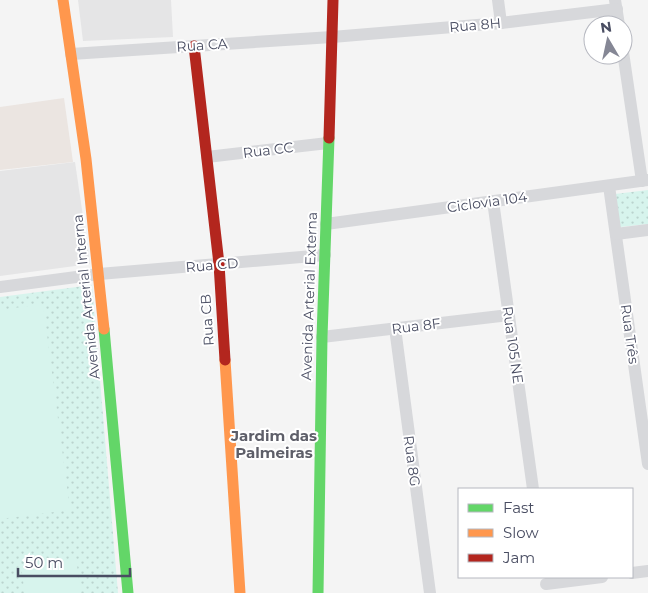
<svg xmlns="http://www.w3.org/2000/svg" width="648" height="593" font-family="Montserrat,sans-serif">
  <style>
    .education { fill: #e5e5e6 }
    .medical { fill: #ebe5e1 }
    .park { fill: url(#park-dots) }
    .pitch { fill: #d7f4ed }
    .lines { fill: none; stroke-linecap: round; stroke-linejoin: round }
    .street { stroke: #d7d8db; stroke-width: 12 }
    .fast { stroke: #63d668; stroke-width: 11 }
    .slow { stroke: #ff974d; stroke-width: 11 }
    .jam { stroke: #b3261e; stroke-width: 11 }
    .labels { text-anchor: middle; dominant-baseline: central; stroke-width: 4; stroke-linejoin: round; paint-order: stroke }
    .street-label { font-size: 14px; fill: #494d62; stroke: #fff }
    .neighbourhood-label { font-size: 15px; font-weight: bold; fill: #5e5f69; stroke: #fff }
  </style>
  <defs>
    <pattern id="park-dots" width="8" height="8" patternUnits="userSpaceOnUse" patternTransform="scale(1.25)"><rect width="8" height="8" fill="#d7f4ed"/><path d="M2 2h.1M6 6h.1" fill="none" stroke="#bad3ce" stroke-width="1.8" stroke-linecap="round"/></pattern>
  </defs>
  <rect width="100%" height="100%" fill="#f4f4f4"/>
  <g class="education">
    <polygon points="78,0 171,0 173,37 83,41"/>
    <polygon points="75,162 90,264 0,276 0,171"/>
  </g>
  <polygon class="medical" points="64,98 73,162 0,170 0,107"/>
  <g class="park">
    <polygon points="648,190 648,224 620,227 615,194"/>
    <polygon points="92,285 118,593 0,593 0,297"/>
  </g>
  <g class="pitch">
    <polygon points="43,304 70,510 0,519 0,310"/>
    <polygon points="76,559 81,593 25,593 21,567"/>
  </g>
  <g class="lines">
    <g class="street">
      <polyline points="498,0 501,23"/>
      <polyline points="615,0 619,25"/>
      <polyline points="623,52 642,181"/>
      <polyline points="71,54 332,37 501,23 617,9"/>
      <polyline points="207,157 328,143"/>
      <polyline points="609,186 648,464"/>
      <polyline points="493,201 533,489"/>
      <polyline points="326,224 648,180"/>
      <polyline points="616,234 648,230"/>
      <polyline points="0,287 99,274 325,255"/>
      <polyline points="395,328 430,593"/>
      <polyline points="322,337 509,315"/>
      <polyline points="632,573 648,571"/>
      <polyline points="546,584 602,577"/>
    </g>
    <g class="fast">
      <polyline points="104,329 128,593"/>
      <polyline points="318,593 322,337 329,138"/>
    </g>
    <g class="slow">
      <polyline points="63,0 86,159 104,329"/>
      <polyline points="225,360 240,593"/>
    </g>
    <g class="jam">
      <polyline points="194,46 219,264 225,360"/>
      <polyline points="329,138 333,0"/>
    </g>
  </g>
  <g class="labels">
    <g class="street-label">
      <text transform="translate(475 25) rotate(-5)">Rua 8H</text>
      <text transform="translate(202 45) rotate(-4)">Rua CA</text>
      <text transform="translate(268 150) rotate(-7)">Rua CC</text>
      <text transform="translate(487 202) rotate(-8)">Ciclovia 104</text>
      <text transform="translate(212 265) rotate(-5)">Rua CD</text>
      <text transform="translate(309 296) rotate(-88)">Avenida Arterial Externa</text>
      <text transform="translate(86 297) rotate(-96)">Avenida Arterial Interna</text>
      <text transform="translate(207 320) rotate(-94)">Rua CB</text>
      <text transform="translate(416 326) rotate(-7)">Rua 8F</text>
      <text transform="translate(630 334) rotate(82)">Rua Três</text>
      <text transform="translate(513 345) rotate(82)">Rua 105 NE</text>
      <text transform="translate(412 461) rotate(82)">Rua 8G</text>
    </g>
    <g class="neighbourhood-label">
      <text x="274" y="435">Jardim das<tspan x="274" dy="17">Palmeiras</tspan></text>
    </g>
  </g>
  <rect x="458" y="488" width="175" height="90" fill="#ffffff" stroke="#b6b8c0"/>
  <rect x="468" y="504" width="25" height="8" fill="#63d668" stroke="#b6b8c0"/>
  <text x="503" y="513" font-size="15" fill="#494d62">Fast</text>
  <rect x="468" y="529" width="25" height="8" fill="#ff974d" stroke="#b6b8c0"/>
  <text x="503" y="538" font-size="15" fill="#494d62">Slow</text>
  <rect x="468" y="554" width="25" height="8" fill="#b3261e" stroke="#b6b8c0"/>
  <text x="503" y="563" font-size="15" fill="#494d62">Jam</text>
  <g transform="translate(608 40) rotate(351)"><circle r="24" fill="#ffffff" stroke="#b6b8c0"/>
  <path d="M0-4L9 19L0 12L-9 19Z" fill="#858795"/>
  <text y="-8" font-size="14" font-weight="bold" text-anchor="middle" fill="#494d62">N</text>
  </g>
  <path d="M18 568v8h112v-8" fill="none" stroke="#494d62" stroke-width="2.5"/>
  <text x="25" y="568" font-size="15" fill="#494d62" stroke="#ffffff" stroke-width="4" paint-order="stroke">50 m</text>
</svg>
